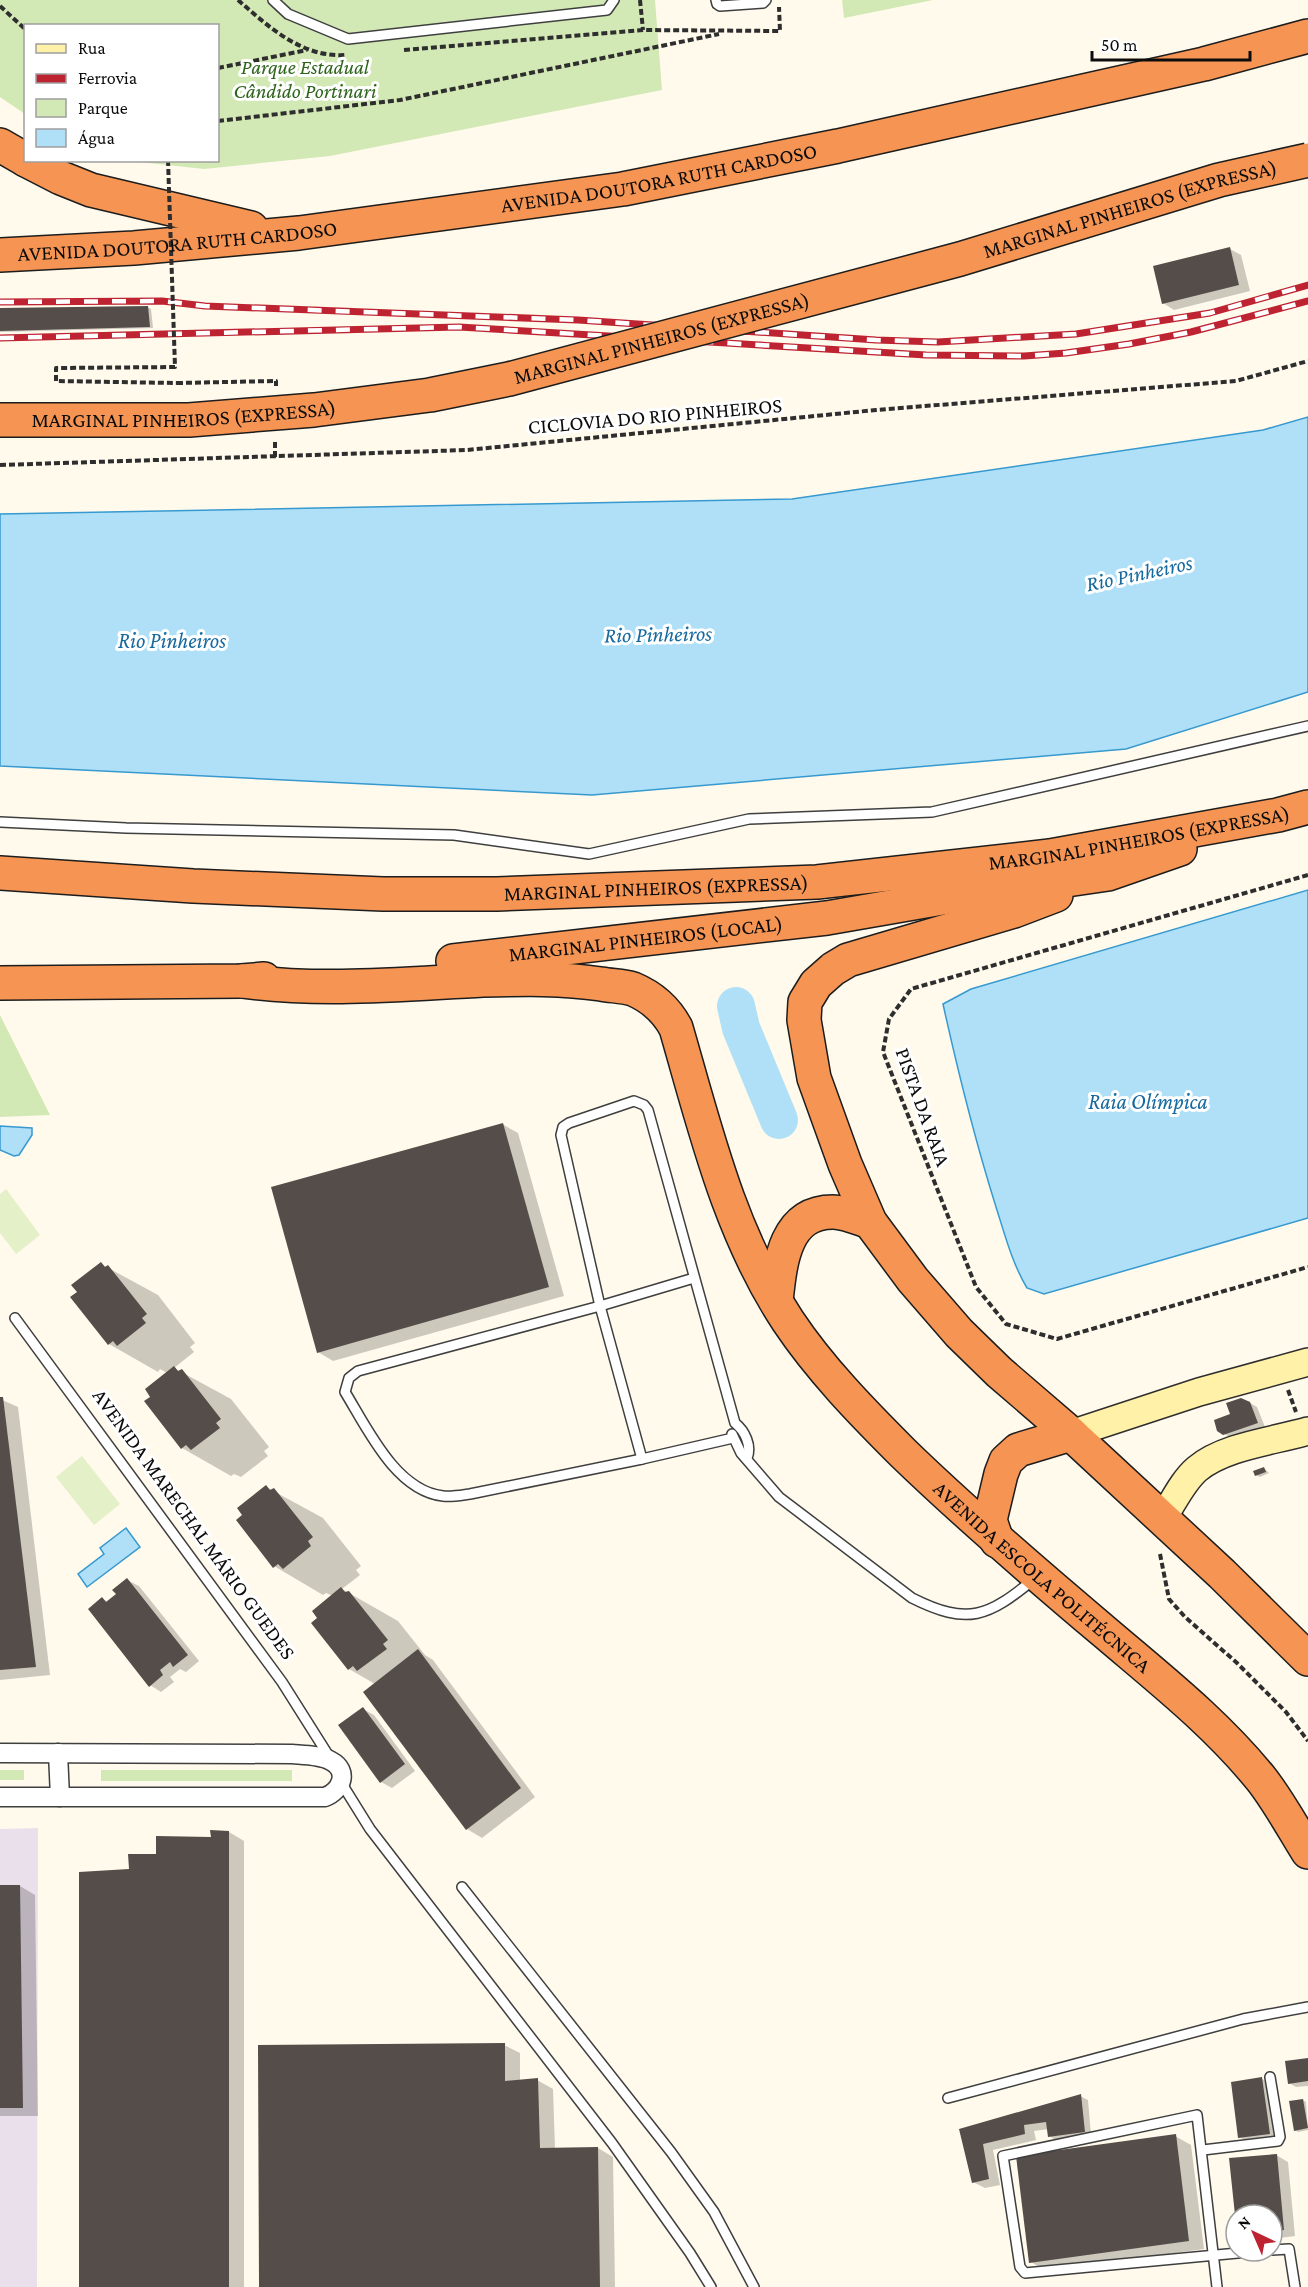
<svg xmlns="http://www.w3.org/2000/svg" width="1308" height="2287" font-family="'Crimson Pro',serif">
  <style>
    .industrial { fill: #eae0eb }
    .green { fill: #d3e9b5 }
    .pitch { fill: #e4f0c7 }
    .water { fill: #b0e0f7; stroke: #3699cf; stroke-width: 1.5 }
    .shadow { fill: #0003 }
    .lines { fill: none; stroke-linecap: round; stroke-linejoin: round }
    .river { stroke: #b0e0f7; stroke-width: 38 }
    .building { fill: #554d49 }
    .lane-casing { stroke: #3f3f3f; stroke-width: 12 }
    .street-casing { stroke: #3f3f3f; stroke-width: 21 }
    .secondary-casing { stroke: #2e2e2e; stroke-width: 30 }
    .highway-casing { stroke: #1d1d1d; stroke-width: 36 }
    .path { stroke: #2e2e2e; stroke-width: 4; stroke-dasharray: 6 3; stroke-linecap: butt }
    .lane { stroke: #fff; stroke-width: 9 }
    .street { stroke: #fff; stroke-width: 18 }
    .secondary { stroke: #fff1a7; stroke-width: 27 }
    .highway { stroke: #f69553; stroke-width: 33 }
    .rail-casing { stroke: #be2332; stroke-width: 7 }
    .rail { stroke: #fff; stroke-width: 4.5; stroke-dasharray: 14; stroke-linecap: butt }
    .highway-bridge-casing { stroke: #1d1d1d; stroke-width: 36; stroke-linecap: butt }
    .path-bridge { stroke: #2e2e2e; stroke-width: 4; stroke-dasharray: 6 3; stroke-linecap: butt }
    .highway-bridge { stroke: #f69553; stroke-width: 33 }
    .labels { text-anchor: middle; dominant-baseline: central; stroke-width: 6; stroke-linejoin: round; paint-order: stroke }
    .park-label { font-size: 21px; font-style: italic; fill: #2f641c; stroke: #fff }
    .street-label { font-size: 21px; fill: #0c0c0c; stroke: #fff }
    .water-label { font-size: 22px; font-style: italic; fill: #15699f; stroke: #fff }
  </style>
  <rect width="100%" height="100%" fill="#fffaec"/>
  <polygon class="industrial" points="38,1828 37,2287 0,2287 0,1829"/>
  <g class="green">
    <polygon points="0,0 655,0 662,90 330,156 204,169 130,161 218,160 218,26 26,26 25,114 0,97"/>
    <polygon points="842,0 933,0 844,18"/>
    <polygon points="0,1015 50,1115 0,1117"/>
    <rect x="0" y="1770" width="24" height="10"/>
    <rect x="101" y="1770" width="191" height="11"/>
  </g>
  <g class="pitch">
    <polygon points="6,1189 40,1235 16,1254 0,1233 0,1194"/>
    <polygon points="82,1456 120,1504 94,1525 56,1477"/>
  </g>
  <g class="water">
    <polygon points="1308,417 1308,692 1126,749 592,795 0,766 0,514 792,499 1263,430"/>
    <path d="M 1308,890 L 1308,1218 L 1044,1294 L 1027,1288 C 1012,1263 1005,1235 996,1207 C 975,1140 958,1072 943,1004 L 971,989 Z"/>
    <polygon points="0,1126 32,1128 32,1135 19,1155 14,1156 0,1150"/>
    <polygon points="126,1528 140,1547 87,1587 78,1574 104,1554 100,1548"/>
  </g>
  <g class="shadow">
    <polygon points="1230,249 1241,255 1250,291 1174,310 1163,303"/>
    <polygon points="147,307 151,309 153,328 0,332 0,310"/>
    <polygon points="502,1124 518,1133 564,1296 333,1361 318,1352"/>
    <polygon points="101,1264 158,1295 195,1343 190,1347 194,1352 174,1368 231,1399 269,1447 264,1451 268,1456 241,1477 234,1474 231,1476 182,1448 153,1397 167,1373 160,1369 158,1372 109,1344 79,1292"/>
    <polygon points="0,1399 18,1407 50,1675 0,1680"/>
    <polygon points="1250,1403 1257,1407 1265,1427 1231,1438 1218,1430 1232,1415"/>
    <polygon points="1264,1468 1269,1473 1260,1477 1256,1475"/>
    <polygon points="266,1487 323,1518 361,1566 356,1570 360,1575 342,1589 398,1621 425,1655 433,1660 535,1797 482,1838 467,1829 375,1684 349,1669 319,1618 333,1596 326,1593 323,1595 274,1566"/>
    <polygon points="127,1580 139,1586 199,1661 186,1672 180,1669 170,1677 174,1682 161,1692 150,1685 103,1599 108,1602 118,1595"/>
    <polygon points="363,1709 374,1715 415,1771 392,1788 381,1782"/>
    <polygon points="229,1832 244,1841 244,2287 80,2287 158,1855"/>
    <polygon points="0,1886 20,1886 35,1895 38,2116 0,2116"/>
    <polygon points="504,2045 520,2053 520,2081 537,2080 553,2089 555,2149 598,2148 613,2157 615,2287 261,2287"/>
    <polygon points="1308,2060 1308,2086 1296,2087 1289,2083"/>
    <polygon points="1262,2079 1269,2083 1276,2137 1247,2141 1239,2137"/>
    <polygon points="1080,2096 1088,2100 1091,2135 1056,2140 1049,2136 1049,2129 1034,2131 1036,2140 993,2150 1000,2185 985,2188 973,2182 961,2130"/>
    <polygon points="1303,2100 1306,2102 1308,2130 1298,2132 1295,2130"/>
    <polygon points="1175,2136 1191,2145 1204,2249 1046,2271 1031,2262"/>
    <polygon points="1276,2155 1288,2162 1295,2236 1272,2239 1272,2215 1237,2215"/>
  </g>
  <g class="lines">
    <polyline class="river" points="736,1006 741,1028 779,1120"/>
  </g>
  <g class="building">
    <polygon points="1230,247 1239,285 1162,304 1153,266"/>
    <polygon points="148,306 150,327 0,331 0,308"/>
    <polygon points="503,1123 549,1287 317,1353 271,1187"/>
    <polygon points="101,1262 105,1267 108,1265 147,1314 142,1318 146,1323 117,1346 113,1341 108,1345 70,1297 77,1292 71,1285"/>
    <polygon points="174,1366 178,1371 182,1369 221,1419 216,1423 220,1428 191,1450 186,1445 181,1449 144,1401 150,1397 145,1389"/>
    <polygon points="0,1397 3,1397 36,1667 0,1670"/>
    <polygon points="1241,1398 1250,1402 1258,1423 1223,1435 1217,1431 1214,1420 1230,1414 1226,1403"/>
    <polygon points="1264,1467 1266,1472 1255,1476 1253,1471"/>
    <polygon points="266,1485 270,1490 274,1488 313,1537 308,1541 311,1546 283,1569 278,1564 273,1568 236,1520 242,1515 237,1508"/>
    <polygon points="127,1578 188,1655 173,1667 170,1662 160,1670 163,1675 149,1687 88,1609 102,1597 106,1602 116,1594 112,1590"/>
    <polygon points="341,1587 345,1592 349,1591 388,1640 383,1644 387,1649 357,1671 353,1666 348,1670 311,1623 317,1618 312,1611"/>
    <polygon points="418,1649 521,1788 466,1830 363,1692"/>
    <polygon points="363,1707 405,1764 380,1783 338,1725"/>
    <polygon points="210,1830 229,1831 229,2287 79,2287 79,1872 129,1869 128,1854 156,1854 156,1836 211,1837"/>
    <polygon points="0,1885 20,1885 23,2108 0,2108"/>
    <polygon points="505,2043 505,2081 538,2078 540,2148 598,2147 600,2287 259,2287 258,2045"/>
    <polygon points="1308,2058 1308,2081 1288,2084 1285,2061"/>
    <polygon points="1262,2077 1270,2134 1238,2138 1231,2082"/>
    <polygon points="1081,2094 1085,2132 1048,2137 1046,2122 1024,2125 1025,2134 983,2144 989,2179 972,2183 959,2129"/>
    <polygon points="1303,2099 1308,2128 1294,2131 1289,2101"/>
    <polygon points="1176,2134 1189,2241 1029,2263 1016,2156"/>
    <polygon points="1277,2154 1284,2230 1272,2232 1272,2215 1235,2215 1229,2158"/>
  </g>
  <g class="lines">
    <defs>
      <g id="lane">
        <polyline points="273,0 288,14 348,39 607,10 614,0"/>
        <polyline points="716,0 717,4 720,6 763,3 766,0"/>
        <polyline points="0,822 126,828 454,835 589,854 749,819 932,812 1308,726"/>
        <path d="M 694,1278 L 600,1306 L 358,1371 L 349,1378 L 345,1392 C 367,1428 396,1491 443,1496 C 452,1497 462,1495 470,1494 L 642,1459 L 733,1438"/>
        <polyline points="15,1318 282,1682 330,1758"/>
        <path d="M 732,1434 L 741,1453 L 779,1497 L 912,1598 C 968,1626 988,1617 1034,1579"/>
        <path d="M 642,1459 L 600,1306 L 561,1135 L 563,1127 L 569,1123 L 634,1101 L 644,1105 L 648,1110 L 735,1423 C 745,1431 752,1446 747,1458"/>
        <polyline points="342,1784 370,1829 612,2143 690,2253 711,2287"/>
        <polyline points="462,1887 671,2152 714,2212 754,2287"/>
        <polyline points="948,2098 1243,2019 1308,2007"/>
        <polyline points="1203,2150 1278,2141 1280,2137 1270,2077"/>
        <polyline points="1272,2250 1289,2249 1295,2287"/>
        <polyline points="1217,2287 1197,2115 1003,2156 1020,2267 1025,2273 1259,2251"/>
      </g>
      <g id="street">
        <path d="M 0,1753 L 292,1754 C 304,1755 321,1755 331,1761 C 350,1771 341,1791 325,1797 L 0,1797"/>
        <polyline points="58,1753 60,1797"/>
      </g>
      <g id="secondary">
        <polyline points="1071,1434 1199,1392 1308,1362"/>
        <path d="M 1162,1519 C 1173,1503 1182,1482 1197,1469 C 1224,1446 1274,1441 1308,1431"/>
      </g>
      <g id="highway">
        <polyline points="0,145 26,160"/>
        <polyline points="26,160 61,178 91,190 251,228"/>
        <path id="s1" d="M 0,255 L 134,248 L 299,233 L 623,189 L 838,146 L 1204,64 L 1308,36"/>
        <path id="s2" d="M 0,873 L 193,886 L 383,894 L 497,894 L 817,882 L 1050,856 L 1278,815 L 1308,807"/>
        <polyline points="1056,895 1014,911 848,960 833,969 816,984 805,1002 804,1020 814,1078 845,1164 870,1222 913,1280 959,1333 999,1372 1071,1434 1222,1574 1308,1659"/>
        <path id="s3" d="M 453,961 L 827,918 L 948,897 L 1108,874 L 1180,849"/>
        <path id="s4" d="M 242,981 C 322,992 403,984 483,980 C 523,979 562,978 601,984 C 612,986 623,986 633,989 C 652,997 666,1009 676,1028 C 705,1128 729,1232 788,1321 C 820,1369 862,1412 903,1453 C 968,1516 1037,1575 1107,1634 C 1161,1680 1217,1724 1262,1780 C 1279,1802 1293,1828 1308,1852"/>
        <polyline points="0,983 242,981 264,979"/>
        <path d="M 776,1301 C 780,1264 784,1212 833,1212 C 845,1212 858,1218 870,1222"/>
        <polyline points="997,1541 990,1520 1001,1474 1006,1461 1018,1450 1071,1434"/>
      </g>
    </defs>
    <use href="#lane" class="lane-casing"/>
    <use href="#street" class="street-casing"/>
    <use href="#secondary" class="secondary-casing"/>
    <use href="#highway" class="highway-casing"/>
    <g class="path">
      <path d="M 238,0 C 269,27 302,58 346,55"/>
      <polyline points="640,0 643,30"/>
      <polyline points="0,6 26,30"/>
      <polyline points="404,50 643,30 780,31 779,7"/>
      <polyline points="218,68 307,50"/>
      <polyline points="218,121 400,100 719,34"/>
      <polyline points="177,383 276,381 276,386"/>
      <polyline points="275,457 275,439"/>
      <polyline points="0,465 467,450 876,410 1236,381 1308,361"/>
      <polyline points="1308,875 911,989 889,1019 883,1052 976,1287 1006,1324 1057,1339 1308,1267"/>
      <polyline points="1288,1390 1296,1412"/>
      <polyline points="1160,1554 1169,1599 1185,1617 1237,1663 1286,1712 1308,1741"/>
    </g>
    <use href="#lane" class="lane"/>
    <use href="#street" class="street"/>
    <use href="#secondary" class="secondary"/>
    <use href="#highway" class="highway"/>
    <defs>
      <g id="rail">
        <polyline points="0,302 162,301 205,306 578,320 876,340 938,342 1076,334 1210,313 1308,285"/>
        <polyline points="0,338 459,327 926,355 1024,356 1066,353 1129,344 1191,332 1308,301"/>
      </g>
    </defs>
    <use href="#rail" class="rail-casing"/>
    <use href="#rail" class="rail"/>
    <defs>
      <g id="highway-bridge">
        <path id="s5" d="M 0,420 L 189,420 L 314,410 L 430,395 L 509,379 L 960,259 L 1219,180 L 1308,160"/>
      </g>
    </defs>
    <use href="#highway-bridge" class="highway-bridge-casing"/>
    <polyline class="path-bridge" points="168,160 175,367 56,368 56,381 177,383"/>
    <use href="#highway-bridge" class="highway-bridge"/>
  </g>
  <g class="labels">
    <g class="park-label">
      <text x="305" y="67">Parque Estadual<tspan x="305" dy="24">Cândido Portinari</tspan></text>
    </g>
    <g class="street-label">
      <text stroke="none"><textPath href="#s1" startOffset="664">AVENIDA DOUTORA RUTH CARDOSO</textPath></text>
      <text stroke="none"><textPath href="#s5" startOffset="1156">MARGINAL PINHEIROS (EXPRESSA)</textPath></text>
      <text stroke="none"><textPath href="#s1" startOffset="178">AVENIDA DOUTORA RUTH CARDOSO</textPath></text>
      <text stroke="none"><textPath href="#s5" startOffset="670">MARGINAL PINHEIROS (EXPRESSA)</textPath></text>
      <text stroke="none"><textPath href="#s5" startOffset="184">MARGINAL PINHEIROS (EXPRESSA)</textPath></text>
      <text transform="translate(655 416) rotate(-5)">CICLOVIA DO RIO PINHEIROS</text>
      <text stroke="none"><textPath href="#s2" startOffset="1143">MARGINAL PINHEIROS (EXPRESSA)</textPath></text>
      <text stroke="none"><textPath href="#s2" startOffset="657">MARGINAL PINHEIROS (EXPRESSA)</textPath></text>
      <text stroke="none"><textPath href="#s3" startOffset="194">MARGINAL PINHEIROS (LOCAL)</textPath></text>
      <text transform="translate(923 1107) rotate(70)">PISTA DA RAIA</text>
      <text transform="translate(194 1524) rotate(54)">AVENIDA MARECHAL MÁRIO GUEDES</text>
      <text stroke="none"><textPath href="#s4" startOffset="1128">AVENIDA ESCOLA POLITÉCNICA</textPath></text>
    </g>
    <g class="water-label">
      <text transform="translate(1139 573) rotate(-12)">Rio Pinheiros</text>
      <text transform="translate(658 634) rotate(-1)">Rio Pinheiros</text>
      <text x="172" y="640">Rio Pinheiros</text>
      <text x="1148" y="1101">Raia Olímpica</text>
    </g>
  </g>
  <rect x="24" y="24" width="195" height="138" fill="#ffffff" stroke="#9e9e9e" stroke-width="1.5"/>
  <rect x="36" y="44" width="30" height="9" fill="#fff1a7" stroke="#9e9e9e" stroke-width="1.5"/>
  <text x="78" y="54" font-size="18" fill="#0c0c0c">Rua</text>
  <rect x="36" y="74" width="30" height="9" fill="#be2332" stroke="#9e9e9e" stroke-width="1.5"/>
  <text x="78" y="84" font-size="18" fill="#0c0c0c">Ferrovia</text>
  <rect x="36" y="99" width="30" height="18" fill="#d3e9b5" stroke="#9e9e9e" stroke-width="1.5"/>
  <text x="78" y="114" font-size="18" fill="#0c0c0c">Parque</text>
  <rect x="36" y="129" width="30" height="18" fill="#b0e0f7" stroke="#9e9e9e" stroke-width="1.5"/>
  <text x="78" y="144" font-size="18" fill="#0c0c0c">Água</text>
  <g transform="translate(1254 2233) rotate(316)"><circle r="28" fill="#ffffff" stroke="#9e9e9e" stroke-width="1.5"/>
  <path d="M0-4.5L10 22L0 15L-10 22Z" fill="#be2332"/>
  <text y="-9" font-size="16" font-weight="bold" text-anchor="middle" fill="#0c0c0c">N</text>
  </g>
  <path d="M1092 51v9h158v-9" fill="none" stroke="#0c0c0c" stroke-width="3"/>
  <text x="1101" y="51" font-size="18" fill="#0c0c0c" stroke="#ffffff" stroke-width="4.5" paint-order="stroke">50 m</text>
</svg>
